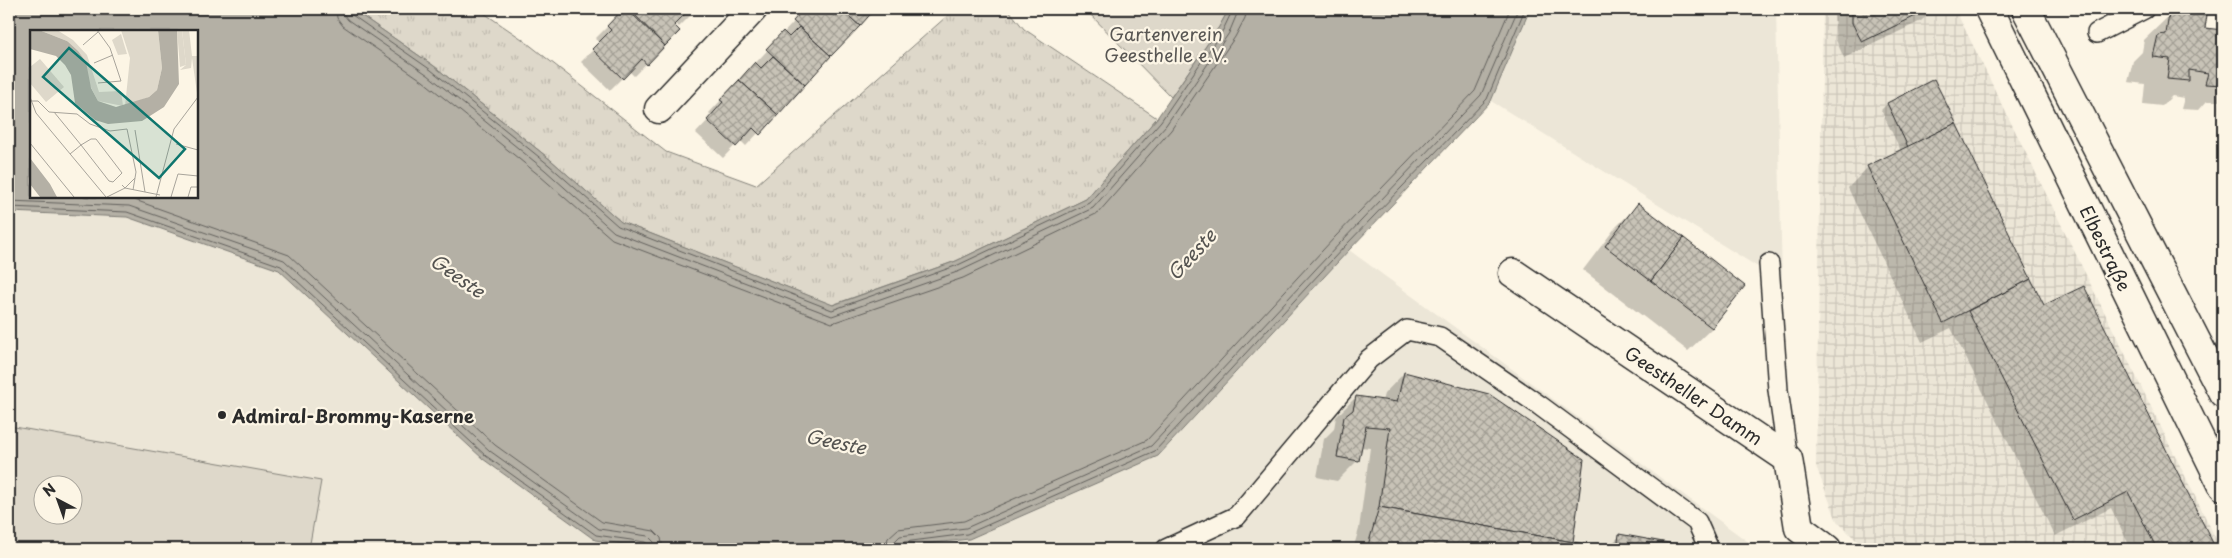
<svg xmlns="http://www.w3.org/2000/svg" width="2232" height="558" font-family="'Playpen Sans',sans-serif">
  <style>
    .built { fill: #ece6d7; fill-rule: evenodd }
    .industrial { fill: url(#industrial-grid) }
    .grass { fill: url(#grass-tufts); stroke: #84827a }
    .garden { fill: #ded8ca; stroke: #84827a; fill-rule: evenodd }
    .water { fill: #b4b0a5; stroke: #7d7b74; fill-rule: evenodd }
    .shadow { fill: #0003 }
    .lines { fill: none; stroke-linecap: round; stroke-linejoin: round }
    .shore { stroke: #62605c; stroke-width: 1 }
    .building { fill: url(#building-cross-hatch); stroke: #2b2b2b }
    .service-casing { stroke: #2b2b2b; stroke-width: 22 }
    .minor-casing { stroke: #2b2b2b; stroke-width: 31 }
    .primary-casing { stroke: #2b2b2b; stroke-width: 31 }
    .service { stroke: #fcf5e5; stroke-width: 19 }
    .minor { stroke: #fcf5e5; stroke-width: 28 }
    .primary { stroke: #fcf5e5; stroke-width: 28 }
    .poi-dot { fill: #2b2b2b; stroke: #fcf5e5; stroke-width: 2 }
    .labels { text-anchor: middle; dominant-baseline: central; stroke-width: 4.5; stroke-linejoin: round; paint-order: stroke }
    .park-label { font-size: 18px; fill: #585653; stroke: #fcf5e5 }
    .street-label { font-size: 18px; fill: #2b2b2b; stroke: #fcf5e5 }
    .poi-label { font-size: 18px; font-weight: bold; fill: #2b2b2b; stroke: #fcf5e5; text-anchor: start }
    .water-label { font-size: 19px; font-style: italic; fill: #545350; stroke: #fcf5e5 }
    .inset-road { fill: none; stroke: #a8a49b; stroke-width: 1 }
    .view { fill: #0f766e; fill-opacity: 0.15; stroke: #0f766e; stroke-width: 2.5 }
    .inset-edge { fill: none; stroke: #2b2b2b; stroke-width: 2.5 }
  </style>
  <defs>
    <pattern id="industrial-grid" width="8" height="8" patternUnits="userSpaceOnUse" patternTransform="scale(1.25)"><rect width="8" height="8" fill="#ece6d7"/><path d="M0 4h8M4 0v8" fill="none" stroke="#cbc5b9"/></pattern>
    <pattern id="grass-tufts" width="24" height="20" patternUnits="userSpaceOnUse" patternTransform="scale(1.25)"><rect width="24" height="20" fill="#ded8ca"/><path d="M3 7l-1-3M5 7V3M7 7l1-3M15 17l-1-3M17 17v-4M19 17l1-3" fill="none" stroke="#bfbaae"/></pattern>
    <pattern id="building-cross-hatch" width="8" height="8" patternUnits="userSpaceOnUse" patternTransform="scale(1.25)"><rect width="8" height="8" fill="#c8c3b7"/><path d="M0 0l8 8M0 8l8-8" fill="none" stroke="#a39f95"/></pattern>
  </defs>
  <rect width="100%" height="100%" fill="#fcf5e5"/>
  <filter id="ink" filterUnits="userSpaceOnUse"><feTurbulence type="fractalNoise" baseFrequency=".02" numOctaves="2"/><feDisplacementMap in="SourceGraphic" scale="10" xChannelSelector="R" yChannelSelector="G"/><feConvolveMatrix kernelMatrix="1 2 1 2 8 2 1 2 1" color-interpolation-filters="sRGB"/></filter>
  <g filter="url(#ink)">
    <g class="built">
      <polygon points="1530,9 1776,9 1782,282 1491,101"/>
      <path d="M 9,212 L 127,217 L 279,270 L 483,459 L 595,540 L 662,549 L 9,549 ZM 42,486 L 72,486 L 72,516 L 42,516 Z"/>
      <polygon points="1349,250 1758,549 884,549 969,539 1158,456"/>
    </g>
    <polygon class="industrial" points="1823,9 1955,9 2221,549 1865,549 1837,521 1816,466"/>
    <polygon class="grass" points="352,9 478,9 522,39 666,152 756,185 955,9 1008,9 1024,29 1157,118 1086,199 956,261 832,305 621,222 552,161 434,66"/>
    <g class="garden">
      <polygon points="1085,9 1229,9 1219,27 1171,97"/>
      <path d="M 9,426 L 321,481 L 309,549 L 9,549 ZM 42,486 L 72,486 L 72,516 L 42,516 Z"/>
    </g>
    <path class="water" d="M 9,9 L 352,9 L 434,66 L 552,161 L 621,222 L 833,305 L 956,261 L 1086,199 L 1157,118 L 1219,27 L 1229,9 L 1530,9 L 1491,101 L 1349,250 L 1158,456 L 969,539 L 884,549 L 662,549 L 595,540 L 483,459 L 279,270 L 127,217 L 9,212 ZM 31,31 L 196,31 L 196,196 L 31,196 Z"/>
    <g class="shadow">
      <polygon points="625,9 697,9 679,27 675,23 672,25 678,31 634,76 629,71 610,90 581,62 600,43 595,39"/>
      <polygon points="806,9 874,9 746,146 740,140 723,158 696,133 712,116 709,113"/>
      <polygon points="1834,9 1934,9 1921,21 1844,58 1836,40"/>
      <polygon points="2170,15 2204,29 2223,31 2223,112 2219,112 2221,101 2207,101 2199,110 2181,109 2184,98 2172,96 2162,106 2143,104 2145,84 2128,82 2133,61 2142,52 2144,40"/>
      <polygon points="1934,81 2043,307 2083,287 2215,549 2131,549 2111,508 2055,536 1951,328 1922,342 1848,188 1868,167 1901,151 1881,110 1887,104"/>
      <polygon points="1638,205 1712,328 1688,351 1583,270 1615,228"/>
      <polygon points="1404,373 1572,543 1606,549 1620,536 1673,545 1672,549 1353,549 1359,529 1370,448 1361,447 1357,461 1337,481 1317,477 1324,439 1334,429 1336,417 1356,397 1382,401 1384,394"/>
    </g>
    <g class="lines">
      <g class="shore">
        <polyline points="336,9 337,18 343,26 423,81 540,176 612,239 832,323 963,278 1098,213 1171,130 1235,37 1245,18 1247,9"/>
        <polyline points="343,9 344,15 348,20 428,75 545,170 614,232 832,316 960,271 1093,208 1166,125 1229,33 1239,9"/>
        <polyline points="350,9 352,15 431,70 549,165 618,226 832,310 958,265 1089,203 1161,121 1223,30 1233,9"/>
        <polyline points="76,196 132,199 289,255 495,445 602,522 654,531 661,538 663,549"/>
        <polyline points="9,201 129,206 284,260 490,451 599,529 648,536 654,542 656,549"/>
        <polyline points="9,207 127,212 281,266 486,456 596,535 645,542 649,545 650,549"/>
        <polyline points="885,549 888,538 898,529 964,521 1147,440 1335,237 1475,91 1510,9"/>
        <polyline points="892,549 894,542 900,536 966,528 1151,446 1341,242 1481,95 1518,9"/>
        <polyline points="899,549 900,544 904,542 967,534 1155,451 1345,246 1487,99 1525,9"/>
      </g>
    </g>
    <g class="building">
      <polygon points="623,9 627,9 665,46 647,65 642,59 623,79 592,49 611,30 607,26"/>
      <polygon points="629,9 686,9 688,11 674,25 680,31 665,46"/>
      <polygon points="804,9 841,9 860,26 831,56 793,21"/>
      <polygon points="841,9 875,9 860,26"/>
      <polygon points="1852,9 1930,9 1862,42 1852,23"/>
      <polygon points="2169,14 2207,15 2205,28 2223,30 2223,85 2205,84 2208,73 2189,70 2189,81 2167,79 2170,59 2153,57 2158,35 2166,34"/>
      <polygon points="799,27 831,56 805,85 766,49 783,31 789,37"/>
      <polygon points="773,56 805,85 778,115 739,80 755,62 761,68"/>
      <polygon points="1934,79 1956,123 1908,147 1887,103"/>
      <polygon points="739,80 778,115 760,135 753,128 736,147 707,120 723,102 720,100"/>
      <polygon points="1956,123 2031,279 1943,323 1867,166"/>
      <polygon points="1638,203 1684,238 1651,281 1605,246"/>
      <polygon points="1684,238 1745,286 1712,328 1651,281"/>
      <polygon points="2031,279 2044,305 2084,286 2216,549 2157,549 2128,492 2073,520 1968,311"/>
      <polygon points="1404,372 1489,394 1584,459 1573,542 1379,507 1390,428 1366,426 1359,461 1337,457 1344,417 1353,410 1356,396 1397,402"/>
      <polygon points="1379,507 1573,542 1614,549 1367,549"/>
      <polygon points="1619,534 1674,544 1673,549 1617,549"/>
    </g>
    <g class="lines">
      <defs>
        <g id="service">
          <polyline points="2097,33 2144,9"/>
          <polyline points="1769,264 1778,390 1788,459"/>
          <polyline points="1166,549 1237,516 1369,359 1407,330 1440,337 1539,405 1697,522 1709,549"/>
        </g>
        <g id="minor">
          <polyline points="659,109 753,9"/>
          <polyline points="1513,273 1788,459 1799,528 1827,549"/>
        </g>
        <g id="primary">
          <polyline points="1989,9 2223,486"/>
          <polyline points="2026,9 2223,393"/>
        </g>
      </defs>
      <use href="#service" class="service-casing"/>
      <use href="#minor" class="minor-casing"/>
      <use href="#primary" class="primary-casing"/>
      <use href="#service" class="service"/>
      <use href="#minor" class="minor"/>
      <use href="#primary" class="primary"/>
    </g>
  </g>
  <circle class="poi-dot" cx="222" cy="415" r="5"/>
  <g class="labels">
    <g class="park-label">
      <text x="1166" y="33">Gartenverein<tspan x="1166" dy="21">Geesthelle e.V.</tspan></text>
    </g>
    <g class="street-label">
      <text transform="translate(2106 248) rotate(64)">Elbestraße</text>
      <text transform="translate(1694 395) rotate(34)">Geestheller Damm</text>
    </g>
    <g class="poi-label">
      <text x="232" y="415">Admiral-Brommy-Kaserne</text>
    </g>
    <g class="water-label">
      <text transform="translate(1191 254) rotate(-47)">Geeste</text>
      <text transform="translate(458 275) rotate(35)">Geeste</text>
      <text transform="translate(836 441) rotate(12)">Geeste</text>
    </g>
  </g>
  <g transform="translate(30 30)">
    <rect width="168" height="168" fill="#fcf5e5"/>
    <path d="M 9,0 L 27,0 L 43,10 L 57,25 L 69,62 L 91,61 L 93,76 L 68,71 L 37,11 ZM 152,0 L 159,0 L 162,26 L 167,26 L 167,63 L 162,28 L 161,38 L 150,40 L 156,35 ZM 91,4 L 97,24 L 88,25 L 82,10 Z" fill="#ded8ca"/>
    <path d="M 147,0 L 152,0 L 156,35 L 150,37 Z" fill="#ded8ca"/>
    <path d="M 91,0 L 128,0 L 132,38 L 127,60 L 119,67 L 95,76 L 100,28 ZM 10,29 L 34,57 L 16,72 L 0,53 L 0,37 Z" fill="#ded8ca"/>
    <path d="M 0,0 L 9,0 L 37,11 L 48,21 L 56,32 L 61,58 L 68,71 L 86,77 L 119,67 L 127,60 L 132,38 L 128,0 L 147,0 L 149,54 L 134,77 L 112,91 L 78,94 L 65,90 L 45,73 L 41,45 L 35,35 L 26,26 L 0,19 ZM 0,128 L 20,154 L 27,167 L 10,167 L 0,154 Z" fill="#b4b0a5"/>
    <path class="inset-road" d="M 67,0 L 80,18 L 91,51 L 68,53M 53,15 L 68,2M 64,33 L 83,25M 0,67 L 6,83 L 76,167M 0,71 L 8,71 L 19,82 L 47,84 L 60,94 L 80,101 L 97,99 L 106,142 L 103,160M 24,82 L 51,115 L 79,151 L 83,152 L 92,143 L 66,109 L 61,109 L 51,115 L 40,124M 105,100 L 115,162M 0,113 L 44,167M 146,114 L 168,120M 92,155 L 95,158 L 105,148M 77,167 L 95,158 L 130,165M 126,167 L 144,99 L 168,67M 141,167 L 148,144 L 168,146M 158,167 L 161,157 L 168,157"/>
    <path class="view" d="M 39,18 L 155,119 L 129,148 L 13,47 Z"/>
    <rect width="168" height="168" class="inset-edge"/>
  </g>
  <rect width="2232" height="558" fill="none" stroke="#fcf5e5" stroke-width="30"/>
  <rect x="15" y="15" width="2202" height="528" fill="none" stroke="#2b2b2b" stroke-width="2" filter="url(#ink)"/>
  <g transform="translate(58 500) rotate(319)"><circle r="24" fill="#fcf5e5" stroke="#a8a49b"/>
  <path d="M0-4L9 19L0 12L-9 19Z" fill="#2b2b2b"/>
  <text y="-8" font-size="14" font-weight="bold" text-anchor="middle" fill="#2b2b2b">N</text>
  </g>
</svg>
